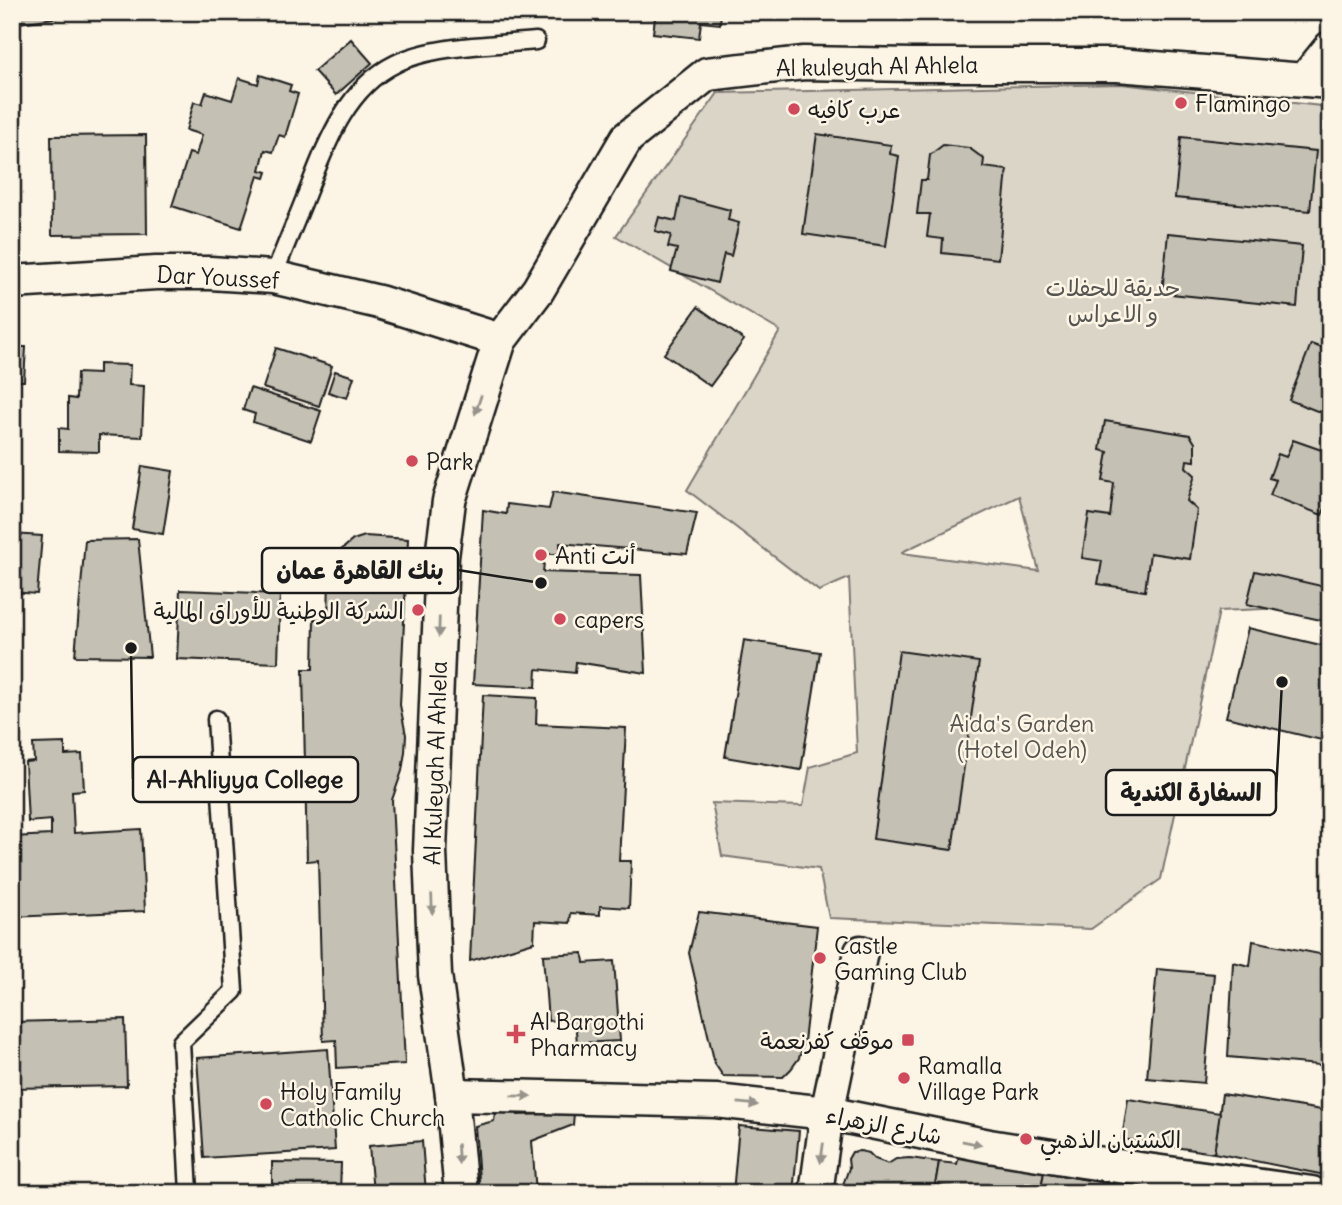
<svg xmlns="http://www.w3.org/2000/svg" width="1342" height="1205" font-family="Delius,'Playpen Sans Arabic',sans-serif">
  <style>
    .green { fill: #dbd5c8; stroke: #7c7872; stroke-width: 2; fill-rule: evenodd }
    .building { fill: #c4c0b3; stroke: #1c1c1c; stroke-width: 2 }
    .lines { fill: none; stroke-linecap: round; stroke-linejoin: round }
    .lane-casing { stroke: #1c1c1c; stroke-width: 21 }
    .street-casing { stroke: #1c1c1c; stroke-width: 37 }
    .lane { stroke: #fcf5e5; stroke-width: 16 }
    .street { stroke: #fcf5e5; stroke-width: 32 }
    .oneway { fill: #97938b }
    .poi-dot { fill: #d1495b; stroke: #fcf5e5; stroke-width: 2.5 }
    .labels { text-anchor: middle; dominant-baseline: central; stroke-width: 5; stroke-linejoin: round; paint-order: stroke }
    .street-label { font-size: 23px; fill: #1c1c1c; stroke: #fcf5e5 }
    .poi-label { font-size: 23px; fill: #1c1c1c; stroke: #fcf5e5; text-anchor: start }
    .park-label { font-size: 23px; fill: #555450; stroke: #fcf5e5 }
    .leader { fill: none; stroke: #1c1c1c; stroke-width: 2.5 }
    .callout-dot { fill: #1c1c1c; stroke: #fcf5e5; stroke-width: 2.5 }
    .callout { fill: #fcf5e5; stroke: #1c1c1c; stroke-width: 2.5 }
    .callout-label { font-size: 24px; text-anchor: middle; font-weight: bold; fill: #1c1c1c }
  </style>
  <rect width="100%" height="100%" fill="#fcf5e5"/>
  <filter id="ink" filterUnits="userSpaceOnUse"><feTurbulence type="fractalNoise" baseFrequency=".0143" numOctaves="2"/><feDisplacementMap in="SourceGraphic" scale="14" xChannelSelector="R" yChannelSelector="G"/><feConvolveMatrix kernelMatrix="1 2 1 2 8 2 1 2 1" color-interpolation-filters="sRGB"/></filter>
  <g filter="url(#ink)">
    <path class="green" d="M 1121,84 L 1330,107 L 1330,606 L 1219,611 L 1161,879 L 1091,929 L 829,918 L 819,869 L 722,856 L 712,803 L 803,806 L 810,767 L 857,753 L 849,578 L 819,591 L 687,490 L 780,331 L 616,236 L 718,93 ZM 1019,496 L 1039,571 L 902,553 L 902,552 Z"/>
    <g class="building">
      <polygon points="12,12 97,12 12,24"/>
      <polygon points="646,12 721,12 720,24 701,22 699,38 653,33 655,18 646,17"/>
      <polygon points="351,39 372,63 336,95 314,71"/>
      <polygon points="260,75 291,85 289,91 298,94 285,137 279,135 273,152 265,150 260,170 267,172 265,178 258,176 241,228 172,206 189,153 196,155 202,135 186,130 194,102 202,104 206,92 232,100 239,78 258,84"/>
      <polygon points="817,134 891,145 890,154 899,156 886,246 803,234"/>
      <polygon points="146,135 147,234 52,235 51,136"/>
      <polygon points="1181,137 1316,151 1310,211 1175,198"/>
      <polygon points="943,145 969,148 984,159 983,167 1007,170 998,259 942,253 943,239 927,237 930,214 917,214 921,180 927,180 930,155"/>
      <polygon points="681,197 730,210 728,220 739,223 731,256 724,254 717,283 671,271 677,249 668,247 671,235 655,231 659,217 676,221"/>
      <polygon points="1168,233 1302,246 1297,307 1162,293"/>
      <polygon points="698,307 744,340 710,386 664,354"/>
      <polygon points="12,323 19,323 17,347 26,347 24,381 15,381 14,391 12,391"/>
      <polygon points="1311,344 1330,351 1330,416 1289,400"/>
      <polygon points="276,348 332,366 319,406 263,388"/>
      <polygon points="99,364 130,365 129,385 144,386 142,437 99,435 99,452 59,451 59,428 68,429 68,398 76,399 77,373 99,374"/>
      <polygon points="335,371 354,377 347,398 328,392"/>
      <polygon points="250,388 321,411 311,441 253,422 255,414 243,410"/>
      <polygon points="1105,421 1190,435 1195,443 1195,461 1187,460 1186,467 1195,475 1187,501 1197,510 1190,559 1150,553 1145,591 1098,584 1102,561 1082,558 1089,514 1110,517 1114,483 1103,481 1108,452 1100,450"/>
      <polygon points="1293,440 1330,453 1330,497 1322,515 1270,495 1276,480 1269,478 1278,454 1286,457"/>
      <polygon points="142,466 173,471 163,534 132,529"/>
      <polygon points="553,492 697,513 687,554 560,543 560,554 545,554 543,572 641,575 646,673 576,662 575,673 537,669 536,687 473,684 483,510 506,514 507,504 549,509"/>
      <polygon points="12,534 42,536 37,594 12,592"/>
      <polygon points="365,536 408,539 400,705 406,735 405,752 402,771 392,800 405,1064 337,1068 336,1040 323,1041 318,860 307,861 303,669 313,669 314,619 328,619 329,576 333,562 340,551 353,540"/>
      <polygon points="138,539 150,657 75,656 85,540"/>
      <polygon points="1255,571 1330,588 1330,622 1247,604"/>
      <polygon points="180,590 280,594 278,663 177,659"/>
      <polygon points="1248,628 1325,646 1330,629 1330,742 1226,717"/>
      <polygon points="744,640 820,652 801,770 725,757"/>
      <polygon points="899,651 979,662 952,850 873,839"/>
      <polygon points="483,695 537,698 536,724 626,728 619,861 631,861 629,908 600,906 600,915 571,913 570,923 535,921 534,942 470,961"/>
      <polygon points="65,743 65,755 82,754 84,790 72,791 74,833 141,829 145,911 12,917 12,837 51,835 51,820 28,822 25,762 34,761 33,744"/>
      <polygon points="699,912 817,926 804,1042 799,1058 791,1069 783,1077 723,1076 715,1064 689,953"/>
      <polygon points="1253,941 1330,956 1330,1066 1228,1057 1233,962 1250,966"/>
      <polygon points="583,953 584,963 614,961 620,1041 577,1043 575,1019 548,1021 543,955"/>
      <polygon points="1157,969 1214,974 1204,1083 1147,1078"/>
      <polygon points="125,1019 127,1086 12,1088 12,1022"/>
      <polygon points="328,1049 335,1150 204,1158 197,1058"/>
      <polygon points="1326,1071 1330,1071 1330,1176 1214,1153 1222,1094 1322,1110"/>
      <polygon points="1128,1099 1220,1113 1214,1153 1122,1139"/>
      <polygon points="503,1110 517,1111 518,1115 574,1113 573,1125 532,1141 536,1193 480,1193 475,1126 494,1121 495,1115"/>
      <polygon points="739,1126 799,1131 793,1193 733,1193"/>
      <polygon points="422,1141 426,1193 373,1193 369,1146"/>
      <polygon points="860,1151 869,1153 875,1159 888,1164 896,1159 910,1158 939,1162 934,1193 840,1193 849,1168 848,1159 852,1152"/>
      <polygon points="959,1157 1044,1172 1040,1193 948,1193 949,1188 935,1185 939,1162 957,1164"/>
      <polygon points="272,1162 341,1163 340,1193 256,1193 256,1188 272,1188"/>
      <polygon points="1044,1172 1120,1186 1118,1193 1040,1193"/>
    </g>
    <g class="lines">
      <defs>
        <g id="lane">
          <path d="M 273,277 C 284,249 296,221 307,193 C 326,145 346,88 395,64 C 432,45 495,45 536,41"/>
          <polyline points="189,1193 181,1042 234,991 216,719"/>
        </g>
        <g id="street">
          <polyline points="1305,79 1330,48"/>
          <polyline points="12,282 156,273 210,273 273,277 379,302 500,340"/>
          <polyline points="452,1095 716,1101 827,1113 989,1146 1082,1161 1312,1193"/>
          <polyline points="461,1193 452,1095 435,975 430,851 442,557 449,501 500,340 538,290 627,138 707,74 804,63 913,65 1118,65 1330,82"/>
          <polyline points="816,1193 827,1113 861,952"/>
        </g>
      </defs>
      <use href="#lane" class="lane-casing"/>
      <use href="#street" class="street-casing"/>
      <use href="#lane" class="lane"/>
      <use href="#street" class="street"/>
    </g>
    <defs><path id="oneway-solid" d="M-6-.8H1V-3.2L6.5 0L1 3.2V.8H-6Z" transform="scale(1.75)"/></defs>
    <g class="oneway">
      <use href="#oneway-solid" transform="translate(478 405) rotate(108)"/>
      <use href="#oneway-solid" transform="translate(439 627) rotate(92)"/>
      <use href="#oneway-solid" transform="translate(432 904) rotate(88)"/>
      <use href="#oneway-solid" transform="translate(521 1096) rotate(1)"/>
      <use href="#oneway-solid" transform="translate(748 1104) rotate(6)"/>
      <use href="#oneway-solid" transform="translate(972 1143) rotate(12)"/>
      <use href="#oneway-solid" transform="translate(822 1153) rotate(98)"/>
      <use href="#oneway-solid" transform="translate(458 1154) rotate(86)"/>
    </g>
  </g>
  <g class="poi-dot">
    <circle cx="1181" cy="103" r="7"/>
    <circle cx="794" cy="109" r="7"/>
    <circle cx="412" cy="461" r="7"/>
    <circle cx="541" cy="555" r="7"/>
    <circle cx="418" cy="610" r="7"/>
    <circle cx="560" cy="619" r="7"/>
    <circle cx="820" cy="958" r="7"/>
    <path d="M512.5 1023.5h7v7h7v7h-7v7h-7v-7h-7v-7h7z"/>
    <rect x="901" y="1033" width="14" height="14" rx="3.5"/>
    <circle cx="904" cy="1078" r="7"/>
    <circle cx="266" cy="1104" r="7"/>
    <circle cx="1026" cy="1139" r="7"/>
  </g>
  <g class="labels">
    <g class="street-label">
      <text transform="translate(877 66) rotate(-1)">Al kuleyah Al Ahlela</text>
      <text transform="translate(218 277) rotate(3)">Dar Youssef</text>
      <text transform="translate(435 763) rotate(-88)">Al Kuleyah Al Ahlela</text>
      <text transform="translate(884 1125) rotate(11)">شارع الزهراء</text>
    </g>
    <g class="poi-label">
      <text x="1195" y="103">Flamingo</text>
      <text x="808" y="109">عرب كافيه</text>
      <text x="426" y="461">Park</text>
      <text x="555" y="555">Anti أنت</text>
      <text x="404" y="610" text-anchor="end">الشركة الوطنية للأوراق المالية</text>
      <text x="574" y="619">capers</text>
      <text x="834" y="945">Castle<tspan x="834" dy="26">Gaming Club</tspan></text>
      <text x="530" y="1021">Al Bargothi<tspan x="530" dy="26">Pharmacy</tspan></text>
      <text x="894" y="1040" text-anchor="end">موقف كفرنعمة</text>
      <text x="918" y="1065">Ramalla<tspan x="918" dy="26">Village Park</tspan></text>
      <text x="280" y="1091">Holy Family<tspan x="280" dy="26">Catholic Church</tspan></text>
      <text x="1040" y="1139">الكشتبان الذهبي</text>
    </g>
    <g class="park-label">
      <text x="1113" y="287">حديقة للحفلات<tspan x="1113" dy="26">و الاعراس</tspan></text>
      <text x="1022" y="723">Aida's Garden<tspan x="1022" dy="26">(Hotel Odeh)</tspan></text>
    </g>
  </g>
  <path class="leader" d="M541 583L458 570M131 648L133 779M1282 682L1276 792"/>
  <g class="callout-dot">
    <circle cx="541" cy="583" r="7"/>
    <circle cx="131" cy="648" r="7"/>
    <circle cx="1282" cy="682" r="7"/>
  </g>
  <g class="callout">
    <rect x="262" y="548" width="196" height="45" rx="7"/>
    <rect x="133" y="757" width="225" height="45" rx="7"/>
    <rect x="1106" y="770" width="170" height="45" rx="7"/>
  </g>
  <g class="callout-label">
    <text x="360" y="579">بنك القاهرة عمان</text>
    <text x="245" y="788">Al-Ahliyya College</text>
    <text x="1191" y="801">السفارة الكندية</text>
  </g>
  <rect width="1342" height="1205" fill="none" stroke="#fcf5e5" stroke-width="42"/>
  <rect x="21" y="21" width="1300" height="1163" fill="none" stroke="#1c1c1c" stroke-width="2.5" filter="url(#ink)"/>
</svg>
